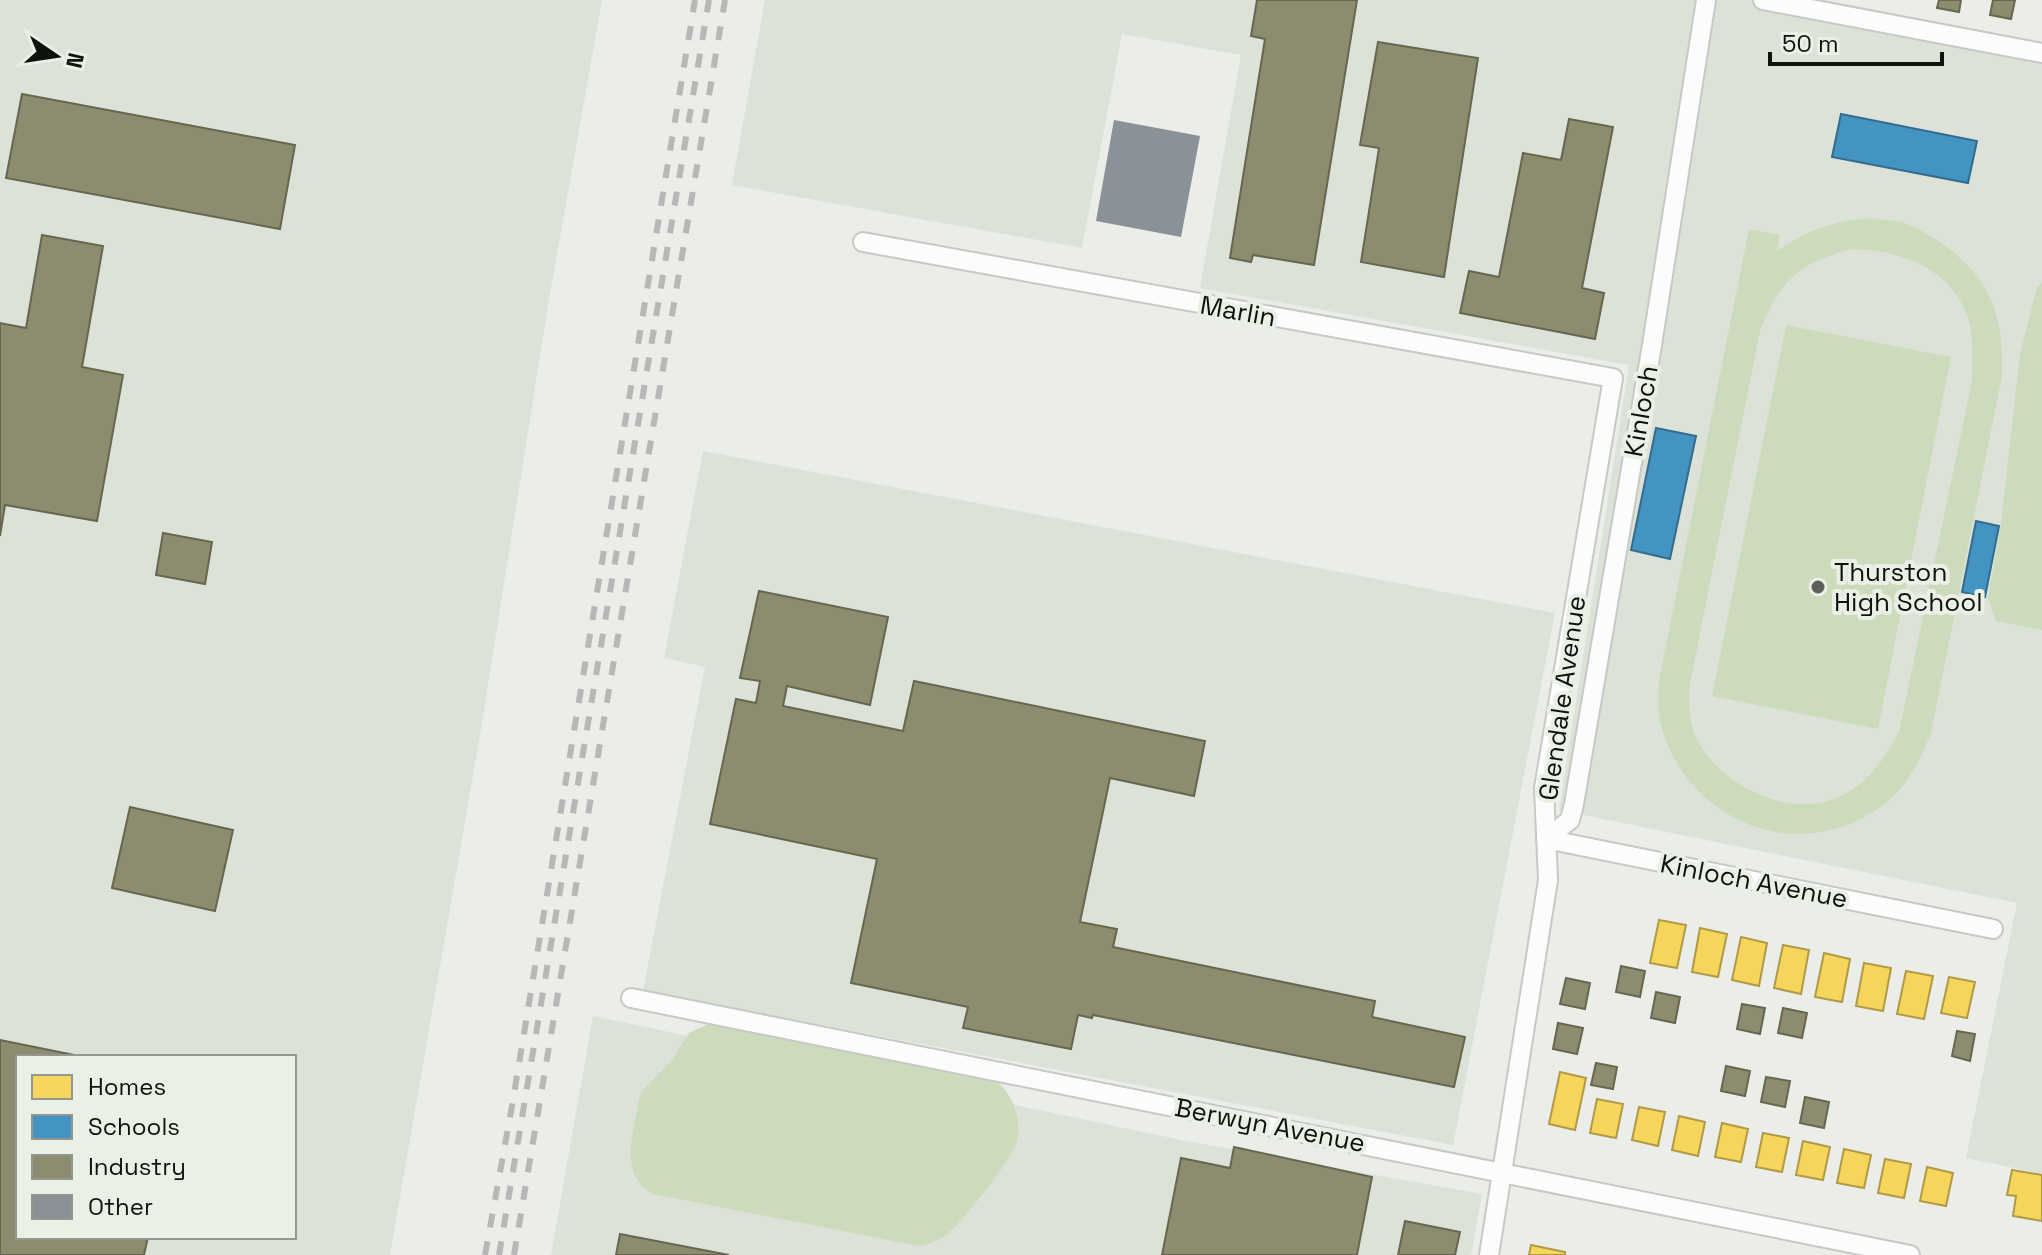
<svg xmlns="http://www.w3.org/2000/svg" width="2042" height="1255" font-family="'Space Grotesk',sans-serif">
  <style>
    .built { fill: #dce2d7; fill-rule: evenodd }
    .green { fill: #cddbbd; fill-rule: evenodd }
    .homes { fill: #f6d55c; stroke: #b19a45; stroke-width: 2 }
    .schools { fill: #4393c3; stroke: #346c8d; stroke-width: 2 }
    .industry { fill: #8c8c6e; stroke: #676751; stroke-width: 2 }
    .building { fill: #8a9197 }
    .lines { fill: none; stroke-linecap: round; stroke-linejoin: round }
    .street-casing { stroke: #c7c9c5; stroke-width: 22 }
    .street { stroke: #fcfcfc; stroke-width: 18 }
    .rail { stroke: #b7b7b7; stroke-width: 6; stroke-dasharray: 14 14; stroke-linecap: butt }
    .poi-dot { fill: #5c5f5a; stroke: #eaf0e5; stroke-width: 3 }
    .labels { text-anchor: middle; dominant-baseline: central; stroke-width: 8; stroke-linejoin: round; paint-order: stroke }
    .street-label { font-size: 26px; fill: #10120e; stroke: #eaf0e5 }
    .poi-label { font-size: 26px; fill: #10120e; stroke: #eaf0e5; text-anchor: start }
  </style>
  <rect width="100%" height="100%" fill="#eaede8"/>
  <g class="built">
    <path d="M 0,0 L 602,0 L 548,305 L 480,735 L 390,1255 L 0,1255 ZM 18,1057 L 294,1057 L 294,1237 L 18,1237 Z"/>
    <polygon points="765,0 1824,0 2042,42 2042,1174 1966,1158 2017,903 1559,810 1629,365 1200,288 1241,55 1122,34 1082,248 732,185"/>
    <polygon points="703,451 1555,613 1453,1145 643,991 705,667 664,658"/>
    <polygon points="593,1016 1186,1141 1482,1194 1471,1255 551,1255"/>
  </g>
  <g class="green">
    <path d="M 1871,218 C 1881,220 1892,220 1902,222 C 1915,226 1929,235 1940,242 C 1991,278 2004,315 2002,376 L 1931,733 C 1921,758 1910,782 1889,800 C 1804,872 1681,822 1659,717 C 1657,705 1659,692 1659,680 L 1749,229 L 1780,235 L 1777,251 C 1807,230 1834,221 1871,218 ZM 1852,249 C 1900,250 1951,268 1968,318 C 1974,338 1972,360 1972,381 L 1899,732 C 1886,756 1872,778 1848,792 C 1797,824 1720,788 1696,737 C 1689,723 1689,705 1689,689 L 1760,331 C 1780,281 1799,262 1852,249 Z"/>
    <polygon points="2042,283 2042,630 1996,621 1988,598 2001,523 2020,354 2037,287"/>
    <polygon points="1786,325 1951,357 1878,729 1712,696"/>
    <path d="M 710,1023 L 723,1023 L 996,1081 C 1013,1094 1022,1119 1017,1141 C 1013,1158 962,1223 947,1234 C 939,1241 930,1244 919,1246 L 653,1194 C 617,1175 634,1131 639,1099 L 642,1091 L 672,1060 L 689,1033 Z"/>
  </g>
  <g class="homes">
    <polygon points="1659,920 1686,925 1677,968 1650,963"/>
    <polygon points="1700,928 1727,934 1718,977 1692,972"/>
    <polygon points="1741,937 1767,943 1759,986 1732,980"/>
    <polygon points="1783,945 1809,950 1801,994 1774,988"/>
    <polygon points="1824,953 1850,959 1842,1002 1815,997"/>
    <polygon points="1864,963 1891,968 1883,1011 1856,1006"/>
    <polygon points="1906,971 1933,976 1924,1019 1897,1014"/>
    <polygon points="1949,977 1975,982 1967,1018 1941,1013"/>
    <polygon points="1560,1072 1586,1078 1575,1130 1549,1124"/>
    <polygon points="1597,1099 1623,1104 1616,1138 1590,1133"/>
    <polygon points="1639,1107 1665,1112 1658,1146 1632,1140"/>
    <polygon points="1679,1116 1705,1122 1698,1156 1672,1150"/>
    <polygon points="1722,1123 1748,1129 1741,1162 1715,1157"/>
    <polygon points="1763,1133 1789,1138 1782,1172 1756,1167"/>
    <polygon points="1803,1141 1830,1147 1823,1180 1796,1175"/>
    <polygon points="1844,1149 1871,1155 1864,1188 1837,1183"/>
    <polygon points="1885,1159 1911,1164 1904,1198 1878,1193"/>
    <polygon points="1927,1167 1953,1173 1946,1206 1920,1201"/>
    <polygon points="2012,1170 2042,1175 2042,1221 2013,1216 2016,1196 2007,1195"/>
    <polygon points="1531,1245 1565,1252 1565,1255 1529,1255"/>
  </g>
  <g class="schools">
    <polygon points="1841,114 1977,141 1968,183 1832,157"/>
    <polygon points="1656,428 1696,436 1670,559 1631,550"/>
    <polygon points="1976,521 1999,526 1985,597 1962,592"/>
  </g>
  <g class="industry">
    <polygon points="1257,0 1357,0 1314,265 1253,255 1251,262 1230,258 1265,39 1251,36"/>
    <polygon points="1939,0 1961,0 1959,12 1937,8"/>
    <polygon points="1993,0 2015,0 2011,19 1990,15"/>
    <polygon points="1378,42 1478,58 1444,277 1361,262 1379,148 1360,145"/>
    <polygon points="22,94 295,145 280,229 6,178"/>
    <polygon points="1569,119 1613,127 1582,288 1604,293 1595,339 1460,313 1469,271 1499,277 1523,153 1561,160"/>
    <polygon points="42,235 103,246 82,367 123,375 97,521 5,505 0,536 0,323 26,328"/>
    <polygon points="163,533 212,542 205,584 156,575"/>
    <polygon points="759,591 888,617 870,705 787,686 783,706 903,731 914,681 1205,741 1194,796 1110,778 1080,922 1117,929 1113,947 1375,1001 1372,1017 1465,1037 1454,1087 1093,1015 1092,1018 1078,1015 1071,1049 963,1028 968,1007 851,983 877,859 710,824 736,699 756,703 760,681 740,678"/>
    <polygon points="130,807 233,830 215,911 112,888"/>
    <polygon points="1621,966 1645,971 1640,997 1616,992"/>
    <polygon points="1566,978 1590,983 1585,1009 1560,1004"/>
    <polygon points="1656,992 1680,997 1675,1023 1651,1018"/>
    <polygon points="1742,1004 1765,1008 1760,1034 1737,1029"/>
    <polygon points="1783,1008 1807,1013 1802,1038 1778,1033"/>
    <polygon points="1558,1023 1583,1028 1577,1054 1553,1049"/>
    <polygon points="1957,1031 1975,1034 1970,1061 1952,1056"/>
    <polygon points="0,1040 84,1057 18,1057 18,1237 148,1237 144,1255 0,1255"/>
    <polygon points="1596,1063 1617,1067 1613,1089 1591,1085"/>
    <polygon points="1726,1066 1750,1071 1745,1096 1721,1091"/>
    <polygon points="1766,1077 1790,1081 1785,1107 1761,1102"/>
    <polygon points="1805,1097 1829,1102 1824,1128 1800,1123"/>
    <polygon points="1234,1147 1372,1177 1357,1255 1162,1255 1181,1158 1230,1168"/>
    <polygon points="1405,1221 1460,1232 1455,1255 1398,1255"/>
    <polygon points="620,1234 729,1255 616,1255"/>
  </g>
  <polygon class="building" points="1114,120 1200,136 1181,237 1096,221"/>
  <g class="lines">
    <defs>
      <g id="street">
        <polyline points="1706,0 1652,345 1574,804 1570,820 1546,839 1993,929"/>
        <polyline points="1763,0 2042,53"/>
        <polyline points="863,242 1613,378 1544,788 1548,880 1489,1255"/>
        <polyline points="631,998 1910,1255"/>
      </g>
    </defs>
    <use href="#street" class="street-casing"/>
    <use href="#street" class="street"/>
    <g class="rail">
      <polyline points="485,1255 512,1106 695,0"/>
      <polyline points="499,1255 709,0"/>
      <polyline points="514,1255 725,0"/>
    </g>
  </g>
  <circle class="poi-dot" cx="1818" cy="587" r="8"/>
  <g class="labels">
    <g class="street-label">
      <text transform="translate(1238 311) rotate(10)">Marlin</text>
      <text transform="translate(1641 411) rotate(-80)">Kinloch</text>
      <text transform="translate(1562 698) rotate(-82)">Glendale Avenue</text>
      <text transform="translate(1754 881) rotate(11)">Kinloch Avenue</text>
      <text transform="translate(1270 1125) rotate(11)">Berwyn Avenue</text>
    </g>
    <g class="poi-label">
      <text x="1834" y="572">Thurston<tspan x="1834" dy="30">High School</tspan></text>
    </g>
  </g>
  <rect x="16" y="1055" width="280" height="184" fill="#eaf0e5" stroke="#93978f" stroke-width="2"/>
  <rect x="32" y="1075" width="40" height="24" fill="#f6d55c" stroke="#93978f" stroke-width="2"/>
  <text x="88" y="1095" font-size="24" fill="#10120e">Homes</text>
  <rect x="32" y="1115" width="40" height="24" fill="#4393c3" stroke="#93978f" stroke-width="2"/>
  <text x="88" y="1135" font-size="24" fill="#10120e">Schools</text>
  <rect x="32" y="1155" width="40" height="24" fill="#8c8c6e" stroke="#93978f" stroke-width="2"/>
  <text x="88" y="1175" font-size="24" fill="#10120e">Industry</text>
  <rect x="32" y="1195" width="40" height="24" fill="#8a9197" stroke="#93978f" stroke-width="2"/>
  <text x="88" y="1215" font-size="24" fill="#10120e">Other</text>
  <g transform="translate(56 56) rotate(103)" stroke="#eaf0e5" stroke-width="6" paint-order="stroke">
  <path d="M0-6L14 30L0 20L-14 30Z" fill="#10120e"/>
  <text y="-12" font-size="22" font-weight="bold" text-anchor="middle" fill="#10120e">N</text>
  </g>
  <path d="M1770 52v12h172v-12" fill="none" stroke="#10120e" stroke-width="4"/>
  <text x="1782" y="52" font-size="24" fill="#10120e" stroke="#eaf0e5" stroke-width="6" paint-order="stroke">50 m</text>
</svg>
